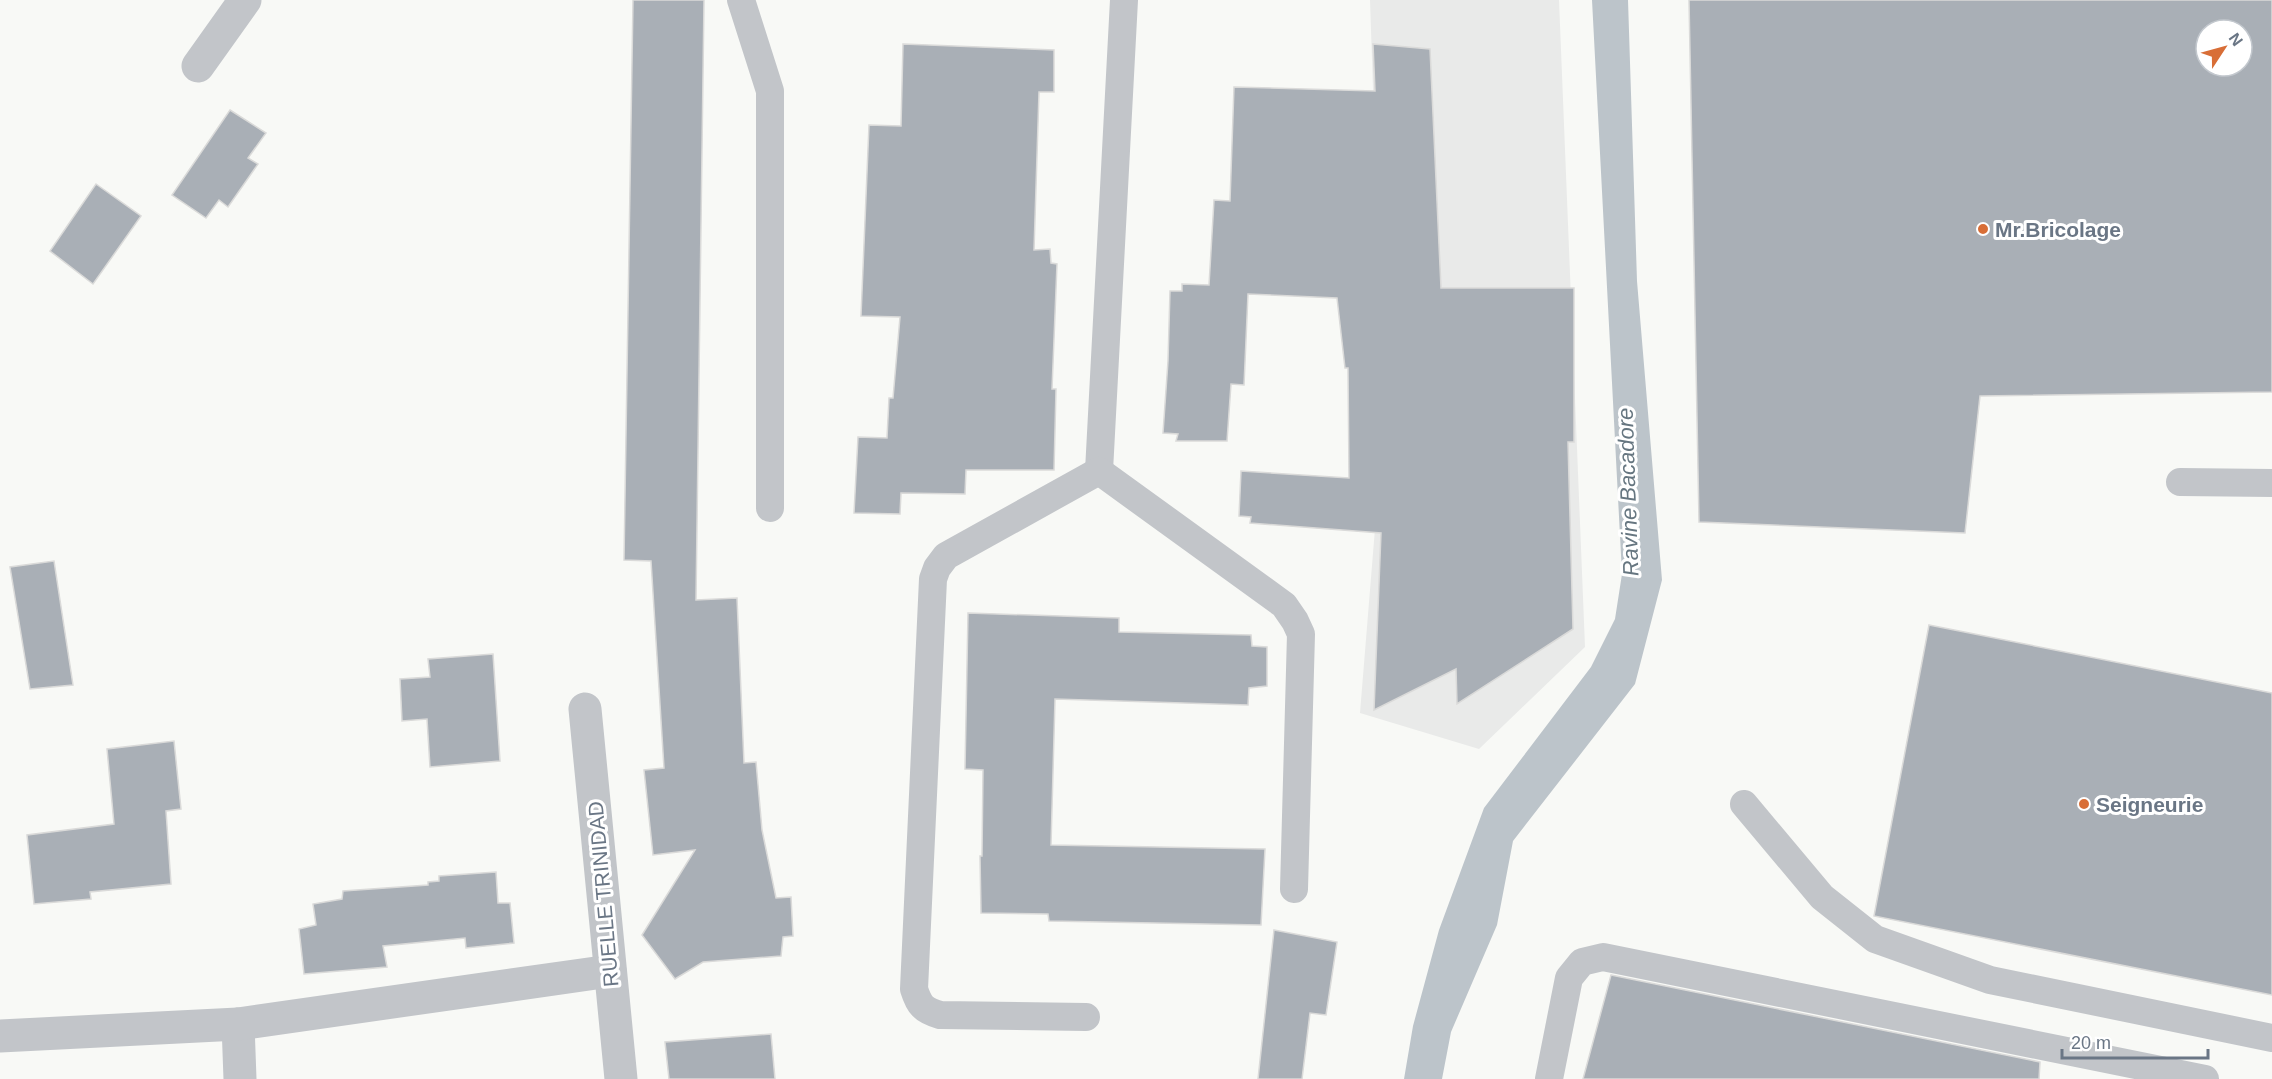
<svg xmlns="http://www.w3.org/2000/svg" width="2272" height="1079" font-family="Helvetica,sans-serif">
  <style>
    .built { fill: #e9eae9 }
    .water { fill: #bcc4ca }
    .building { fill: #a9afb6; stroke: #dadad9; stroke-width: 1.5; fill-rule: evenodd }
    .lines { fill: none; stroke-linecap: round; stroke-linejoin: round }
    .lane { stroke: #c2c5c9; stroke-width: 28 }
    .street { stroke: #c2c5c9; stroke-width: 33 }
    .poi-dot { fill: #d86e37; stroke: #fff; stroke-width: 2 }
    .labels { text-anchor: middle; dominant-baseline: central; stroke-width: 6; stroke-linejoin: round; paint-order: stroke }
    .poi-label { font-size: 21px; font-weight: bold; fill: #6a7685; stroke: #fff; text-anchor: start }
    .street-label { font-size: 21px; fill: #6a7685; stroke: #fff }
    .water-label { font-size: 22px; font-style: italic; fill: #667680; stroke: #fff }
  </style>
  <rect width="100%" height="100%" fill="#f8f9f6"/>
  <polygon class="built" points="1370,0 1559,0 1585,647 1479,749 1360,713 1384,418"/>
  <polygon class="water" points="1592,0 1628,0 1637,281 1662,580 1635,684 1513,841 1497,925 1451,1032 1442,1079 1404,1079 1413,1026 1439,930 1484,808 1591,667 1615,619 1622,574"/>
  <g class="building">
    <polygon points="633,0 704,0 696,600 737,598 744,763 756,762 762,830 776,898 791,897 793,936 783,937 781,956 703,962 675,979 642,935 695,850 653,855 644,770 664,768 651,561 624,560"/>
    <path d="M 1689,0 L 2272,0 L 2272,392 L 1980,396 L 1965,533 L 1699,522 ZM 2206,30 L 2242,30 L 2242,66 L 2206,66 Z"/>
    <polygon points="903,44 1054,50 1054,92 1039,92 1034,250 1050,249 1051,263 1057,264 1052,389 1056,389 1054,470 966,470 965,494 901,493 900,514 854,513 858,437 887,438 889,398 893,398 900,317 861,316 869,125 901,126"/>
    <polygon points="1373,44 1430,49 1441,288 1574,288 1574,442 1568,442 1573,629 1457,704 1456,669 1374,710 1381,533 1250,523 1251,517 1239,516 1241,471 1349,478 1348,368 1345,368 1337,298 1248,294 1244,385 1231,384 1227,441 1176,441 1178,434 1163,433 1168,361 1170,291 1182,291 1182,284 1209,285 1214,200 1230,201 1234,87 1375,91"/>
    <polygon points="230,110 266,133 248,158 258,164 228,207 219,200 206,218 172,195"/>
    <polygon points="96,184 141,216 93,284 50,251"/>
    <polygon points="54,561 73,685 30,689 10,567"/>
    <polygon points="968,613 1119,618 1119,632 1251,635 1252,646 1267,647 1267,686 1249,688 1248,705 1055,699 1051,845 1265,849 1261,925 1049,921 1048,914 981,913 980,856 982,856 983,770 965,769"/>
    <polygon points="1929,625 2272,693 2272,995 1874,916"/>
    <polygon points="493,654 500,761 430,767 427,719 402,721 400,679 430,677 428,659"/>
    <polygon points="174,741 181,809 166,811 171,884 90,892 91,899 34,904 27,835 114,824 107,749"/>
    <polygon points="496,872 498,903 510,903 514,943 466,948 465,938 383,946 387,967 304,974 299,929 316,925 313,904 342,899 343,891 428,885 428,882 439,881 439,876"/>
    <polygon points="1274,930 1337,942 1326,1015 1310,1013 1302,1079 1258,1079"/>
    <polygon points="1611,975 2040,1062 2039,1079 1583,1079"/>
    <polygon points="771,1034 775,1079 669,1079 665,1042"/>
  </g>
  <g class="lines">
    <g class="lane">
      <polyline points="741,0 770,91 770,508"/>
      <polyline points="1099,471 1124,0"/>
      <polyline points="2180,482 2272,483"/>
      <polyline points="1744,804 1822,897 1875,939 1990,980 2272,1038"/>
      <path d="M 1086,1017 L 940,1015 C 923,1010 919,1005 914,989 L 933,579 L 937,568 L 946,556 L 1099,471 L 1284,605 L 1295,621 L 1301,634 L 1294,889"/>
      <polyline points="1549,1079 1569,978 1582,962 1603,957 2205,1079"/>
    </g>
    <g class="street">
      <polyline points="198,66 245,0"/>
      <polyline points="585,709 621,1079"/>
      <polyline points="238,1024 240,1079"/>
      <polyline points="0,1036 238,1024 610,971"/>
    </g>
  </g>
  <g class="poi-dot">
    <circle cx="1983" cy="229" r="6"/>
    <circle cx="2084" cy="804" r="6"/>
  </g>
  <g class="labels">
    <g class="poi-label">
      <text x="1995" y="229">Mr.Bricolage</text>
      <text x="2096" y="804">Seigneurie</text>
    </g>
    <g class="street-label">
      <text transform="translate(603 894) rotate(-95)">RUELLE TRINIDAD</text>
    </g>
    <g class="water-label">
      <text transform="translate(1628 492) rotate(-92)">Ravine Bacadore</text>
    </g>
  </g>
  <g transform="translate(2224 48) rotate(54)"><circle r="28" fill="#ffffff" stroke="#c3c8ce" stroke-width="1.5"/>
  <path d="M0-4.5L10 22L0 15L-10 22Z" fill="#d86e37"/>
  <text y="-9" font-size="16" font-weight="bold" text-anchor="middle" fill="#6a7685">N</text>
  </g>
  <path d="M2062 1049v9h146v-9" fill="none" stroke="#6a7685" stroke-width="3"/>
  <text x="2071" y="1049" font-size="18" fill="#6a7685" stroke="#ffffff" stroke-width="4.5" paint-order="stroke">20 m</text>
</svg>
